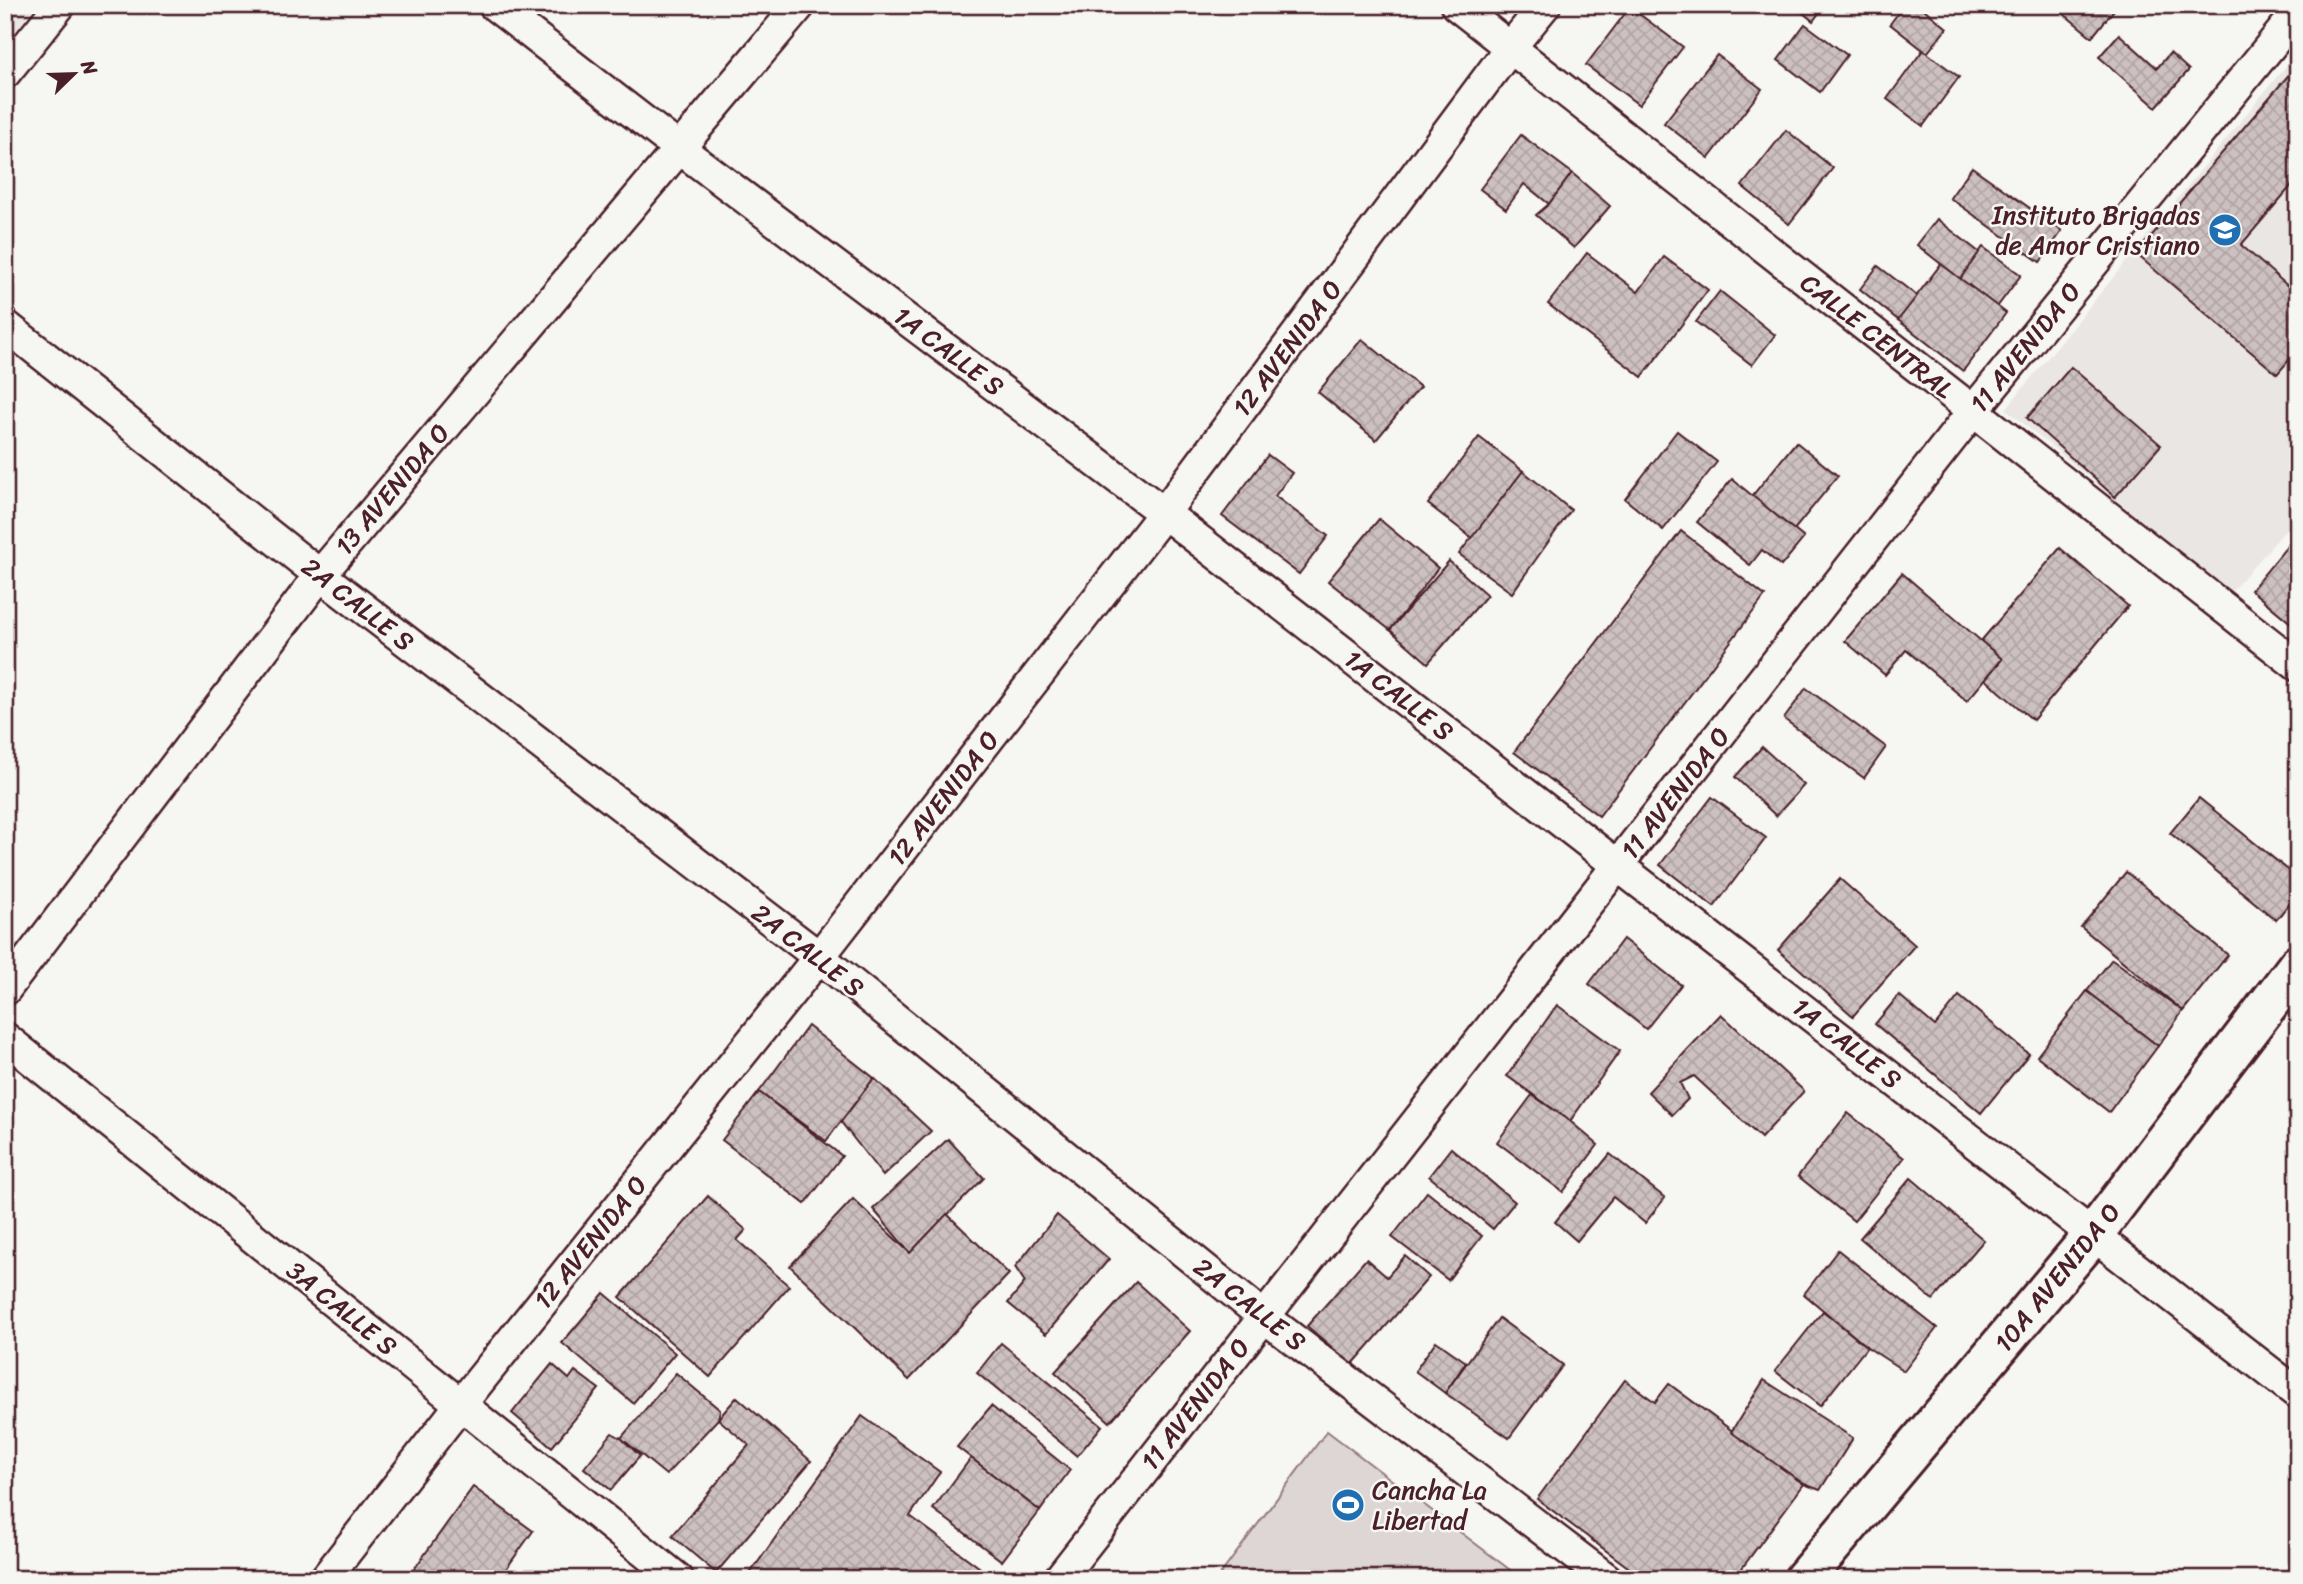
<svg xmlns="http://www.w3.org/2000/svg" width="2303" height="1584" font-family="Sriracha,sans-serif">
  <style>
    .built { fill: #e9e6e3 }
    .green { fill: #ddd6d5; stroke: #947a80; stroke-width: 2 }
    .building { fill: url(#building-cross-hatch); stroke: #4a1f2b; stroke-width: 2 }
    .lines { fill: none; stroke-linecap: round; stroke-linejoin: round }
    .street-casing { stroke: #4a1f2b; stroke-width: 35 }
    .secondary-casing { stroke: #4a1f2b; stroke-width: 44 }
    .street { stroke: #f6f6f2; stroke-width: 30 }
    .secondary { stroke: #f6f6f2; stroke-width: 38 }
    .labels { text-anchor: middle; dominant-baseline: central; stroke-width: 5; stroke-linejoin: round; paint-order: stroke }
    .poi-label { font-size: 26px; fill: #4a1f2b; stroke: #f6f6f2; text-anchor: end }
    .street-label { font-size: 26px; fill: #4a1f2b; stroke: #f6f6f2 }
  </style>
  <defs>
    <pattern id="building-cross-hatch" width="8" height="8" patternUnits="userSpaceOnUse" patternTransform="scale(1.75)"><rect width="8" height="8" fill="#ccc1c0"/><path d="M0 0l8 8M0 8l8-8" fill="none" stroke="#b1a5a5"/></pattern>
  </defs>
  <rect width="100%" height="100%" fill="#f6f6f2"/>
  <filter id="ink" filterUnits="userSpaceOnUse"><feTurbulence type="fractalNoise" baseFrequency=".0143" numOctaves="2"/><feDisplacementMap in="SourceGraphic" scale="14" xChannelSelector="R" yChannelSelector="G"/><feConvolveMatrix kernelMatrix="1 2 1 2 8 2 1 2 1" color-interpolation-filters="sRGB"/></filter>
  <g filter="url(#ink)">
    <g class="built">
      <polygon points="5,5 36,5 5,45"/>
      <polygon points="2298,51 2298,516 2230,593 2006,409"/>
    </g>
    <polygon class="green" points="1327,1431 1522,1579 1217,1579"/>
    <g class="building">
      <polygon points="1793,5 1825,5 1813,21"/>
      <polygon points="1904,5 1919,5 1947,28 1927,53 1890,24"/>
      <polygon points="2053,5 2118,5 2092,37"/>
      <polygon points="1630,7 1683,47 1639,105 1586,65"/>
      <polygon points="1805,24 1847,55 1820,92 1778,60"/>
      <polygon points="2119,34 2157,68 2170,53 2189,70 2156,107 2099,57"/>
      <polygon points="1923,50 1959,77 1923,126 1887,99"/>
      <polygon points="1717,55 1762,89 1709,158 1664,123"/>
      <polygon points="2298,64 2298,178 2241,245 2298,295 2298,350 2277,374 2136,254"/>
      <polygon points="1786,130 1833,168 1789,224 1742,186"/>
      <polygon points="1521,135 1572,173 1549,204 1524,184 1506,209 1480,189"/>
      <polygon points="1972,167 2062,231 2040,262 1950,198"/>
      <polygon points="1572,173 1610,206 1574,248 1536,215 1549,204"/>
      <polygon points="1937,219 1980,253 1960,279 1917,245"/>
      <polygon points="1983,247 2021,275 1997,307 1960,279"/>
      <polygon points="1587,253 1638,292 1664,257 1708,290 1642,377 1548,304"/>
      <polygon points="1941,264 2006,313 1963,371 1898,320"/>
      <polygon points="1878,266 1917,296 1898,320 1860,289"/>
      <polygon points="1720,291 1775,335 1752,365 1696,322"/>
      <polygon points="1362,339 1420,387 1376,440 1318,392"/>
      <polygon points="2071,367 2161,445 2115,497 2027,418"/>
      <polygon points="1677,431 1717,462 1663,530 1625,499"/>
      <polygon points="1479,437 1523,471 1472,538 1428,504"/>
      <polygon points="1796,442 1838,476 1793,531 1752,496"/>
      <polygon points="1268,455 1292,473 1275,496 1328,536 1299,574 1222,516"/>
      <polygon points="1523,471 1571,510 1512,593 1459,554"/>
      <polygon points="1732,479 1804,538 1781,566 1762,550 1750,565 1697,522"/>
      <polygon points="1379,519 1438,568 1390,630 1328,581"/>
      <polygon points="1681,531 1765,596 1599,816 1514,752"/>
      <polygon points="2298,533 2298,629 2251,590"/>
      <polygon points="2060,548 2128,606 2033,720 1985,679 2002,659 1981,641"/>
      <polygon points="1449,561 1487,595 1428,663 1390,630"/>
      <polygon points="1902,573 2002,659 1967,701 1906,650 1885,675 1845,641"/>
      <polygon points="1806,688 1886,747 1864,778 1784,719"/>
      <polygon points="1762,747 1804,785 1776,816 1735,777"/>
      <polygon points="1712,797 1766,838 1714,907 1660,865"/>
      <polygon points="2199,798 2298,878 2298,893 2276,920 2170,833"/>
      <polygon points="2126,872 2228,955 2183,1011 2081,927"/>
      <polygon points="1840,879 1915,945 1853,1016 1778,950"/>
      <polygon points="1623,939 1681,985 1646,1029 1589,984"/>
      <polygon points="2112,959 2183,1011 2158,1046 2087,991"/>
      <polygon points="2087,991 2158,1046 2109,1112 2037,1056"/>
      <polygon points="1899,995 1935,1026 1959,996 2029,1054 1981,1113 1875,1024"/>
      <polygon points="1557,1005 1620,1051 1570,1121 1507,1076"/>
      <polygon points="1721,1014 1804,1091 1761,1138 1694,1076 1680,1083 1688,1099 1672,1115 1648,1092"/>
      <polygon points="808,1026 874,1078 826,1141 759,1092"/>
      <polygon points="874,1078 931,1131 883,1176 841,1122"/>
      <polygon points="759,1092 842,1156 805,1204 722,1140"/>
      <polygon points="1532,1095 1570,1121 1598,1145 1563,1192 1497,1142"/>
      <polygon points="1848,1113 1904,1158 1854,1221 1798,1176"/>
      <polygon points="948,1139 984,1178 910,1253 873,1209"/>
      <polygon points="1451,1148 1515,1202 1493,1229 1429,1176"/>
      <polygon points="1610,1154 1665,1198 1645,1223 1613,1197 1577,1241 1555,1222"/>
      <polygon points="1911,1178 1984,1240 1933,1300 1860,1238"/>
      <polygon points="1427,1192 1482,1236 1448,1280 1392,1237"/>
      <polygon points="708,1196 746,1230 737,1240 789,1286 710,1377 620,1297"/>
      <polygon points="853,1199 910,1253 947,1214 1009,1274 909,1380 790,1266"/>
      <polygon points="1057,1215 1109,1259 1046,1334 1008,1303 1025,1282 1015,1267"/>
      <polygon points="1838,1250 1937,1328 1904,1371 1867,1347 1804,1294"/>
      <polygon points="1405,1256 1429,1277 1352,1365 1307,1326 1366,1259 1387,1277"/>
      <polygon points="1136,1282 1190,1331 1110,1422 1055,1372"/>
      <polygon points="604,1293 675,1353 633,1403 562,1343"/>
      <polygon points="1823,1311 1867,1347 1820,1406 1775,1371"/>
      <polygon points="1499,1318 1563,1365 1509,1438 1445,1393"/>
      <polygon points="1436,1341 1466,1362 1445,1393 1415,1371"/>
      <polygon points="1001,1343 1102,1426 1077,1456 977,1373"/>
      <polygon points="552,1364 569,1379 575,1371 599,1389 552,1447 512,1413"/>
      <polygon points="676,1373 720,1410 718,1419 666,1475 621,1438"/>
      <polygon points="1625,1380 1655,1402 1669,1384 1804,1484 1734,1579 1644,1579 1537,1499"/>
      <polygon points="1764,1380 1853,1438 1820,1490 1804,1484 1731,1432"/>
      <polygon points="737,1397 811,1461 716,1573 672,1536 749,1445 718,1419"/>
      <polygon points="991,1406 1070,1470 1040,1511 957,1447"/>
      <polygon points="862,1416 940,1472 910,1516 995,1579 746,1579"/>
      <polygon points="612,1433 621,1438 640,1456 611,1490 584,1468"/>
      <polygon points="971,1458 1040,1511 1002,1561 933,1509"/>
      <polygon points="473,1487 533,1531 499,1579 407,1579"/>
    </g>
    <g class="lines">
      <defs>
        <g id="street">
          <polyline points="494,5 680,149 1164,513 2298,1394"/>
          <polyline points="1456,5 2298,666"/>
          <polyline points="5,73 60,5"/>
          <polyline points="5,325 320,575 819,957 1263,1316 1607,1579"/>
          <polyline points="5,990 320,575 800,5"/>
          <polyline points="5,1038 678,1579"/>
          <polyline points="325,1579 461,1404 819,957 1164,513 1510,48 1545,5"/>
          <polyline points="1059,1579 1973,411 2298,12"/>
        </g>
        <polyline id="secondary" points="1804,1579 2093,1235 2298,965"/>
      </defs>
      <use href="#street" class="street-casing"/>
      <use href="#secondary" class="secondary-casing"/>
      <use href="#street" class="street"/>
      <use href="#secondary" class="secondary"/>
    </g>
  </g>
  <defs>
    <symbol id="school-disc" viewBox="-11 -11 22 22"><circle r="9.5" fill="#1f6fb2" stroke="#f6f6f2"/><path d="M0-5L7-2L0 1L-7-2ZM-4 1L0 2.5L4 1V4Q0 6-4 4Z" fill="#fff"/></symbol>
    <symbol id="stadium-disc" viewBox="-11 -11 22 22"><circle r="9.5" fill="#1f6fb2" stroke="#f6f6f2"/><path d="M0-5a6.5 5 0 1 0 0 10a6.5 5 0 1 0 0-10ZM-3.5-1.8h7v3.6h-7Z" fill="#fff"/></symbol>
  </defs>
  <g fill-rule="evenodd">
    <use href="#school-disc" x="2206" y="211" width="38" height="38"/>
    <use href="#stadium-disc" x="1329" y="1486" width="38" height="38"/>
  </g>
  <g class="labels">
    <g class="poi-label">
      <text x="2200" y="215">Instituto Brigadas<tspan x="2200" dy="30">de Amor Cristiano</tspan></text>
      <text x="1372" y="1490" text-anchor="start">Cancha La<tspan x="1372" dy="30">Libertad</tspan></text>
    </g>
    <g class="street-label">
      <text transform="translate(1877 336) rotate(38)">CALLE CENTRAL</text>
      <text transform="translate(2025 347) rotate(-51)">11 AVENIDA O</text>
      <text transform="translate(1287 348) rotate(-53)">12 AVENIDA O</text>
      <text transform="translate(949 351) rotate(37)">1A CALLE S</text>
      <text transform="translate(392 489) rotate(-50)">13 AVENIDA O</text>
      <text transform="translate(358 604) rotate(38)">2A CALLE S</text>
      <text transform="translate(1399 695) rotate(38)">1A CALLE S</text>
      <text transform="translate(1675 793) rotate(-52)">11 AVENIDA O</text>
      <text transform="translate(943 798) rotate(-52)">12 AVENIDA O</text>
      <text transform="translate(808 950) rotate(38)">2A CALLE S</text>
      <text transform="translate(1847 1043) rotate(38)">1A CALLE S</text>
      <text transform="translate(590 1242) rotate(-51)">12 AVENIDA O</text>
      <text transform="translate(2057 1277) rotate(-51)">10A AVENIDA O</text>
      <text transform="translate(1250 1304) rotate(38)">2A CALLE S</text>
      <text transform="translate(342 1308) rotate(39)">3A CALLE S</text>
      <text transform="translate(1195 1404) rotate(-52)">11 AVENIDA O</text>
    </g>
  </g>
  <rect width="2303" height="1584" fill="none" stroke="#f6f6f2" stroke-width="28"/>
  <rect x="14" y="14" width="2275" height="1556" fill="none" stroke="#4a1f2b" stroke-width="2.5" filter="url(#ink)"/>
  <g transform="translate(74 74) rotate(67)" stroke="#f6f6f2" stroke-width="5" paint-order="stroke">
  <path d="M0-5L12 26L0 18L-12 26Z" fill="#4a1f2b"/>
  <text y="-10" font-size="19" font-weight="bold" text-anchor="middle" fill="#4a1f2b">N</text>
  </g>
</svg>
